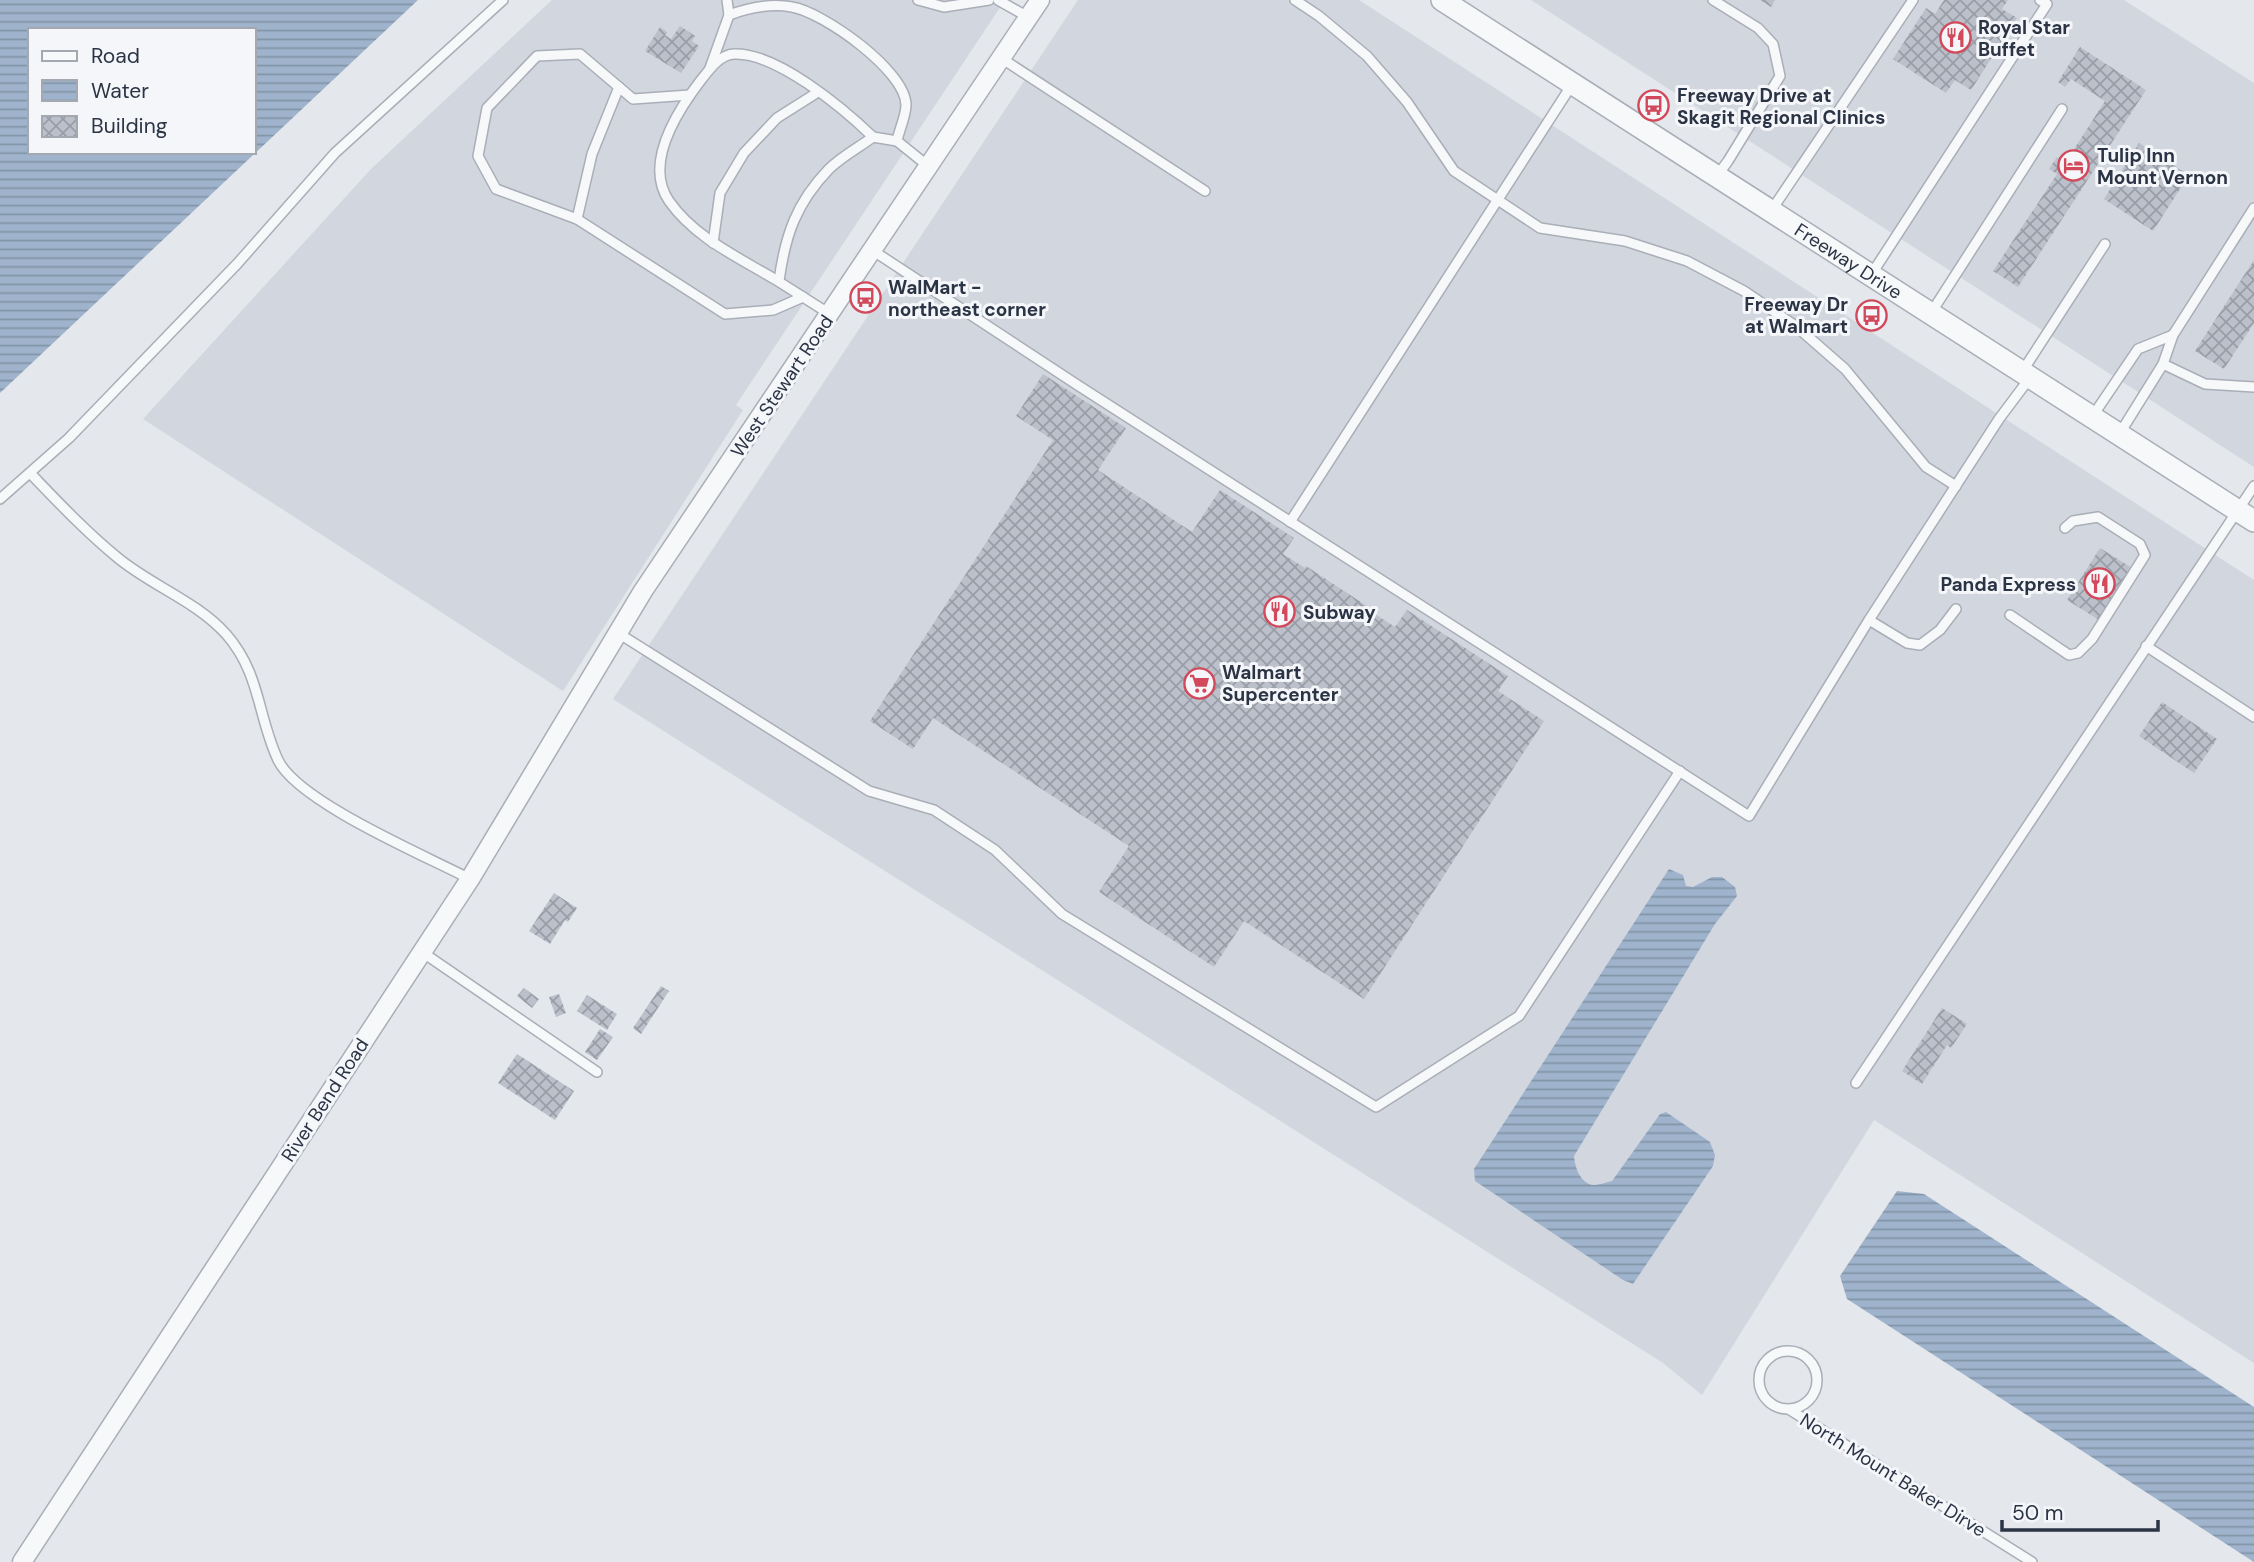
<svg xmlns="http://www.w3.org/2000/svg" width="2254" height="1562" font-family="'DM Sans',sans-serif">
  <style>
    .built { fill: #d2d6de }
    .water { fill: url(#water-rules); fill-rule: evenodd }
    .building { fill: url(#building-cross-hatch) }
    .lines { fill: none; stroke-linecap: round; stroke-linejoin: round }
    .service-casing { stroke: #a9aeb7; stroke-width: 12 }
    .minor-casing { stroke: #a9aeb7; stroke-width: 21 }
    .tertiary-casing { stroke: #a9aeb7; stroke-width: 24 }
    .service { stroke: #f7f8fa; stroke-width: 9 }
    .minor { stroke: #f7f8fa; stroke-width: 18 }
    .tertiary { stroke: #f7f8fa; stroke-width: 21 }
    .labels { text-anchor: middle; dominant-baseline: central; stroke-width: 6; stroke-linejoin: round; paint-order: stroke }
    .poi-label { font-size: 19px; font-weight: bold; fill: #2b3445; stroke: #f4f6f9; text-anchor: start }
    .street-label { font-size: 19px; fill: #2b3445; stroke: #f4f6f9 }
  </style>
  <defs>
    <pattern id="water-rules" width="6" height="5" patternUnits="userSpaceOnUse" patternTransform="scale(1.75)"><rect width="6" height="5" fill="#9fb4cc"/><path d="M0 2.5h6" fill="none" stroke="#8293a7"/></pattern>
    <pattern id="building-cross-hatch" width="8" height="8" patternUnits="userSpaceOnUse" patternTransform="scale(1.75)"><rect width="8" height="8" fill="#bbc0ca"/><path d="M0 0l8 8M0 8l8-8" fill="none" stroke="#989da6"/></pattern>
  </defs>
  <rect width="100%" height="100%" fill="#e4e7ec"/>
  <g class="built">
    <polygon points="552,0 1005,0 736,405 743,410 563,691 143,419 371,169"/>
    <polygon points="1078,0 1359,0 2254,580 2254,1363 1874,1120 1702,1395 1663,1363 613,699"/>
    <polygon points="1531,0 2124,0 2254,83 2254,467"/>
  </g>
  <g class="water">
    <path d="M 0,0 L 418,0 L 0,393 ZM 30,30 L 254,30 L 254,152 L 30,152 Z"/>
    <path d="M 1669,869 L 1683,875 L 1686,886 L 1693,887 L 1712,877 L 1722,877 L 1735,887 L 1737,896 L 1715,924 L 1574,1156 C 1575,1167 1580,1184 1594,1185 C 1599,1185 1607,1182 1612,1181 L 1660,1114 L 1666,1112 L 1710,1142 L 1715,1155 L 1713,1166 L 1633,1284 L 1623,1280 L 1475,1181 L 1474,1169 Z"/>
    <polygon points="1897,1191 1924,1194 2254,1407 2254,1562 1847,1299 1840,1276"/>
  </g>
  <g class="building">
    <polygon points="1760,0 1775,0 1771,7"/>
    <polygon points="1944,0 2008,0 2002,9 2017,18 1971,90 1955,80 1946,93 1893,59 1926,8 1935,14"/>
    <polygon points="680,26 695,36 692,41 699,46 681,73 645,51 660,27 667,32 665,35 671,39"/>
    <polygon points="2080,47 2146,90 2018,287 1993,271 2057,174 2049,169 2057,157 2065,163 2105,101 2071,79 2065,87 2058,82"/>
    <polygon points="2139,143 2189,175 2153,231 2104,199"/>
    <polygon points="2254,260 2254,323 2224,369 2195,351"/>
    <polygon points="1043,374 1126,428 1098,470 1192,532 1220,490 1294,538 1283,554 1305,568 1306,566 1376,612 1375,614 1395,627 1407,610 1508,676 1498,691 1544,721 1364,999 1244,921 1214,967 1099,892 1129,846 933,718 913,749 870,721 1053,440 1016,416"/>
    <polygon points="2100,548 2132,568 2099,620 2067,600"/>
    <polygon points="2162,702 2217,739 2194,773 2139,736"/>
    <polygon points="554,893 577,908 568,922 565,920 550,944 529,931"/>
    <polygon points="661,986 669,991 641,1034 633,1028"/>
    <polygon points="524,988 539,999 532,1008 517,996"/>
    <polygon points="559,994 566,1013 556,1017 549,997"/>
    <polygon points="587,995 617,1014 607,1030 577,1011"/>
    <polygon points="1942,1008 1967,1024 1951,1048 1947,1045 1922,1084 1902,1071"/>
    <polygon points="600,1029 613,1037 597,1060 585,1052"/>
    <polygon points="517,1054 574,1091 555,1120 498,1083"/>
  </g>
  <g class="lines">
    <defs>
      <g id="service">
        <polyline points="918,0 944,7 989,0"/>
        <polyline points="998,0 1028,17"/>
        <polyline points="1295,0 1319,16 1367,56 1407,102 1454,171 1540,228 1625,241 1687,261 1744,291 1797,327 1845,369 1926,467 1956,486"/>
        <polyline points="1713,0 1758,28 1773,44 1780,76 1728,161 1717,176"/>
        <path d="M 729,15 C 748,8 771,3 792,7 C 823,12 906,71 906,105 C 906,116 899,130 897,141 L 928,166"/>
        <polyline points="1001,58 1205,191"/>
        <polyline points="710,68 729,15 727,0"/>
        <polyline points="690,95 633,99 580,54 537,56 487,108 478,156 496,189 577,219 725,314 773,310 803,297"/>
        <polyline points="1771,211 1913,0"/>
        <polyline points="577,219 592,154 619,87"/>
        <polyline points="713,243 720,193 744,153 777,118 818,92"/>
        <polyline points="872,250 1079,386 1749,816 1869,620 1999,419 2029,379"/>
        <polyline points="1871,275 2047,4 2040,0"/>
        <path d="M 779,281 C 785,236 796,203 829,169 C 841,157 858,148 873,137 L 897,141"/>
        <polyline points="1931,313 2062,109"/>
        <path d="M 830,314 C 812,303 794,291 776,280 C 738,257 695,238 669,201 C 643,163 678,110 701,80 C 709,70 719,55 734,54 C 776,52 843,108 873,137"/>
        <polyline points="2163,364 2205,384 2254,387"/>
        <polyline points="2022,372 2105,244"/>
        <polyline points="2092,417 2138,349 2173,335"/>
        <polyline points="2120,433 2163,364 2173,335 2254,208"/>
        <path d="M 30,473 C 58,502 86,532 118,558 C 152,586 196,601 226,634 C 261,674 257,715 278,760 C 298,802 426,856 470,879"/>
        <polyline points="0,499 69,438 237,264 335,153 503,0"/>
        <polyline points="1290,522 1573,83"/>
        <polyline points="2010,615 2069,655 2078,653 2092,639 2145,555 2140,544 2098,517 2073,521 2065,528"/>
        <polyline points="1869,620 1907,643 1920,645 1940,630 1956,609"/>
        <polyline points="618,633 869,791 934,810 995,850 1062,914 1376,1107 1519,1016 1680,771"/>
        <polyline points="2146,646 2254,717"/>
        <polyline points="422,952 597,1072"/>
        <polyline points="1856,1083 2254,486"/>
        <circle cx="1788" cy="1380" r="29"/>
        <polyline points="1790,1410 2032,1562"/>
      </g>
      <polyline id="minor" points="22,1562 470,879 643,591 1040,0"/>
      <g id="tertiary">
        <path id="s1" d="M 1442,0 L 2254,521"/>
      </g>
    </defs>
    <use href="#service" class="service-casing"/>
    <use href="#minor" class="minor-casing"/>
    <use href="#tertiary" class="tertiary-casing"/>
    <use href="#service" class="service"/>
    <use href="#minor" class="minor"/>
    <use href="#tertiary" class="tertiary"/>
  </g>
  <defs>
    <symbol id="restaurant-ring" viewBox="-11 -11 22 22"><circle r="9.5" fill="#f4f6f9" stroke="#d1495b" stroke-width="1.5"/><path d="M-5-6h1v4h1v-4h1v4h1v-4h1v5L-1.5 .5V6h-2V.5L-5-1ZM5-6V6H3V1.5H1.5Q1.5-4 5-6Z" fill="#d1495b"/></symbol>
    <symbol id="bus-ring" viewBox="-11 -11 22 22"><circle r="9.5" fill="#f4f6f9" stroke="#d1495b" stroke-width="1.5"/><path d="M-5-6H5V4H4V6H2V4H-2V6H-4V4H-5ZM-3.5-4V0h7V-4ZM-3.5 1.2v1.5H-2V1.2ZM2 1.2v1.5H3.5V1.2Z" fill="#d1495b"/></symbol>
    <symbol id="hotel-ring" viewBox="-11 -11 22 22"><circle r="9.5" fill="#f4f6f9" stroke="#d1495b" stroke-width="1.5"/><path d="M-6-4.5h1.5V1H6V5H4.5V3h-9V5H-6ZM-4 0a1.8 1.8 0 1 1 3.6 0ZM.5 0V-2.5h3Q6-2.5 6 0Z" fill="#d1495b"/></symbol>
    <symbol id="supermarket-ring" viewBox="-11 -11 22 22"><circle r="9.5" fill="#f4f6f9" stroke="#d1495b" stroke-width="1.5"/><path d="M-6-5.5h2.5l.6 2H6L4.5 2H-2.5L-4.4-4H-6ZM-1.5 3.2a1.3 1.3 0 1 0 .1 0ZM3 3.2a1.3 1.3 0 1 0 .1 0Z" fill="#d1495b"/></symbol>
  </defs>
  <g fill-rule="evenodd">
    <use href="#restaurant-ring" x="1938" y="20" width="35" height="35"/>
    <use href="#bus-ring" x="1636" y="88" width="35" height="35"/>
    <use href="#hotel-ring" x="2056" y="148" width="35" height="35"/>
    <use href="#bus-ring" x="848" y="280" width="35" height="35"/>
    <use href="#bus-ring" x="1854" y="298" width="35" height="35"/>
    <use href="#restaurant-ring" x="2082" y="566" width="35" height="35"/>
    <use href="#restaurant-ring" x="1262" y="594" width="35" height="35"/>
    <use href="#supermarket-ring" x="1182" y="666" width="35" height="35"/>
  </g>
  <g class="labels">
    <g class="poi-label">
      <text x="1978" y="27">Royal Star<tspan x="1978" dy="22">Buffet</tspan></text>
      <text x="1677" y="95">Freeway Drive at<tspan x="1677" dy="22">Skagit Regional Clinics</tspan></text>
      <text x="2097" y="155">Tulip Inn<tspan x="2097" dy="22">Mount Vernon</tspan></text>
      <text x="888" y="287">WalMart -<tspan x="888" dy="22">northeast corner</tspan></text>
      <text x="1848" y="304" text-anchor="end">Freeway Dr<tspan x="1848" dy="22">at Walmart</tspan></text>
      <text x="2076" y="584" text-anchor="end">Panda Express</text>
      <text x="1303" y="612">Subway</text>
      <text x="1222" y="672">Walmart<tspan x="1222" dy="22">Supercenter</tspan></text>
    </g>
    <g class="street-label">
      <text stroke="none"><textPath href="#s1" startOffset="483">Freeway Drive</textPath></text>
      <text transform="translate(782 386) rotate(-56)">West Stewart Road</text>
      <text transform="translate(325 1100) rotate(-57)">River Bend Road</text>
      <text transform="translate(1893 1475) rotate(32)">North Mount Baker Dirve</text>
    </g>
  </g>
  <rect x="28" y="28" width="228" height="126" fill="#f4f6f9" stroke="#a4a8b1" stroke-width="2"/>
  <rect x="42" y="51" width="35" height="10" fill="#f7f8fa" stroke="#a4a8b1" stroke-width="2"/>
  <text x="91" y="63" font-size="21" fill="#2b3445">Road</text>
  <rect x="42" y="80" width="35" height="21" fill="url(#water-rules)" stroke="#a4a8b1" stroke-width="2"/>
  <text x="91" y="98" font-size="21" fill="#2b3445">Water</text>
  <rect x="42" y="116" width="35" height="21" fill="url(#building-cross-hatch)" stroke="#a4a8b1" stroke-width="2"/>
  <text x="91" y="133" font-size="21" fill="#2b3445">Building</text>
  <path d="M2002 1520v10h156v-10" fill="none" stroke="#2b3445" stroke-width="3.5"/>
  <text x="2012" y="1520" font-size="21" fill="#2b3445" stroke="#f4f6f9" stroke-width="5" paint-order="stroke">50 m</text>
</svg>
